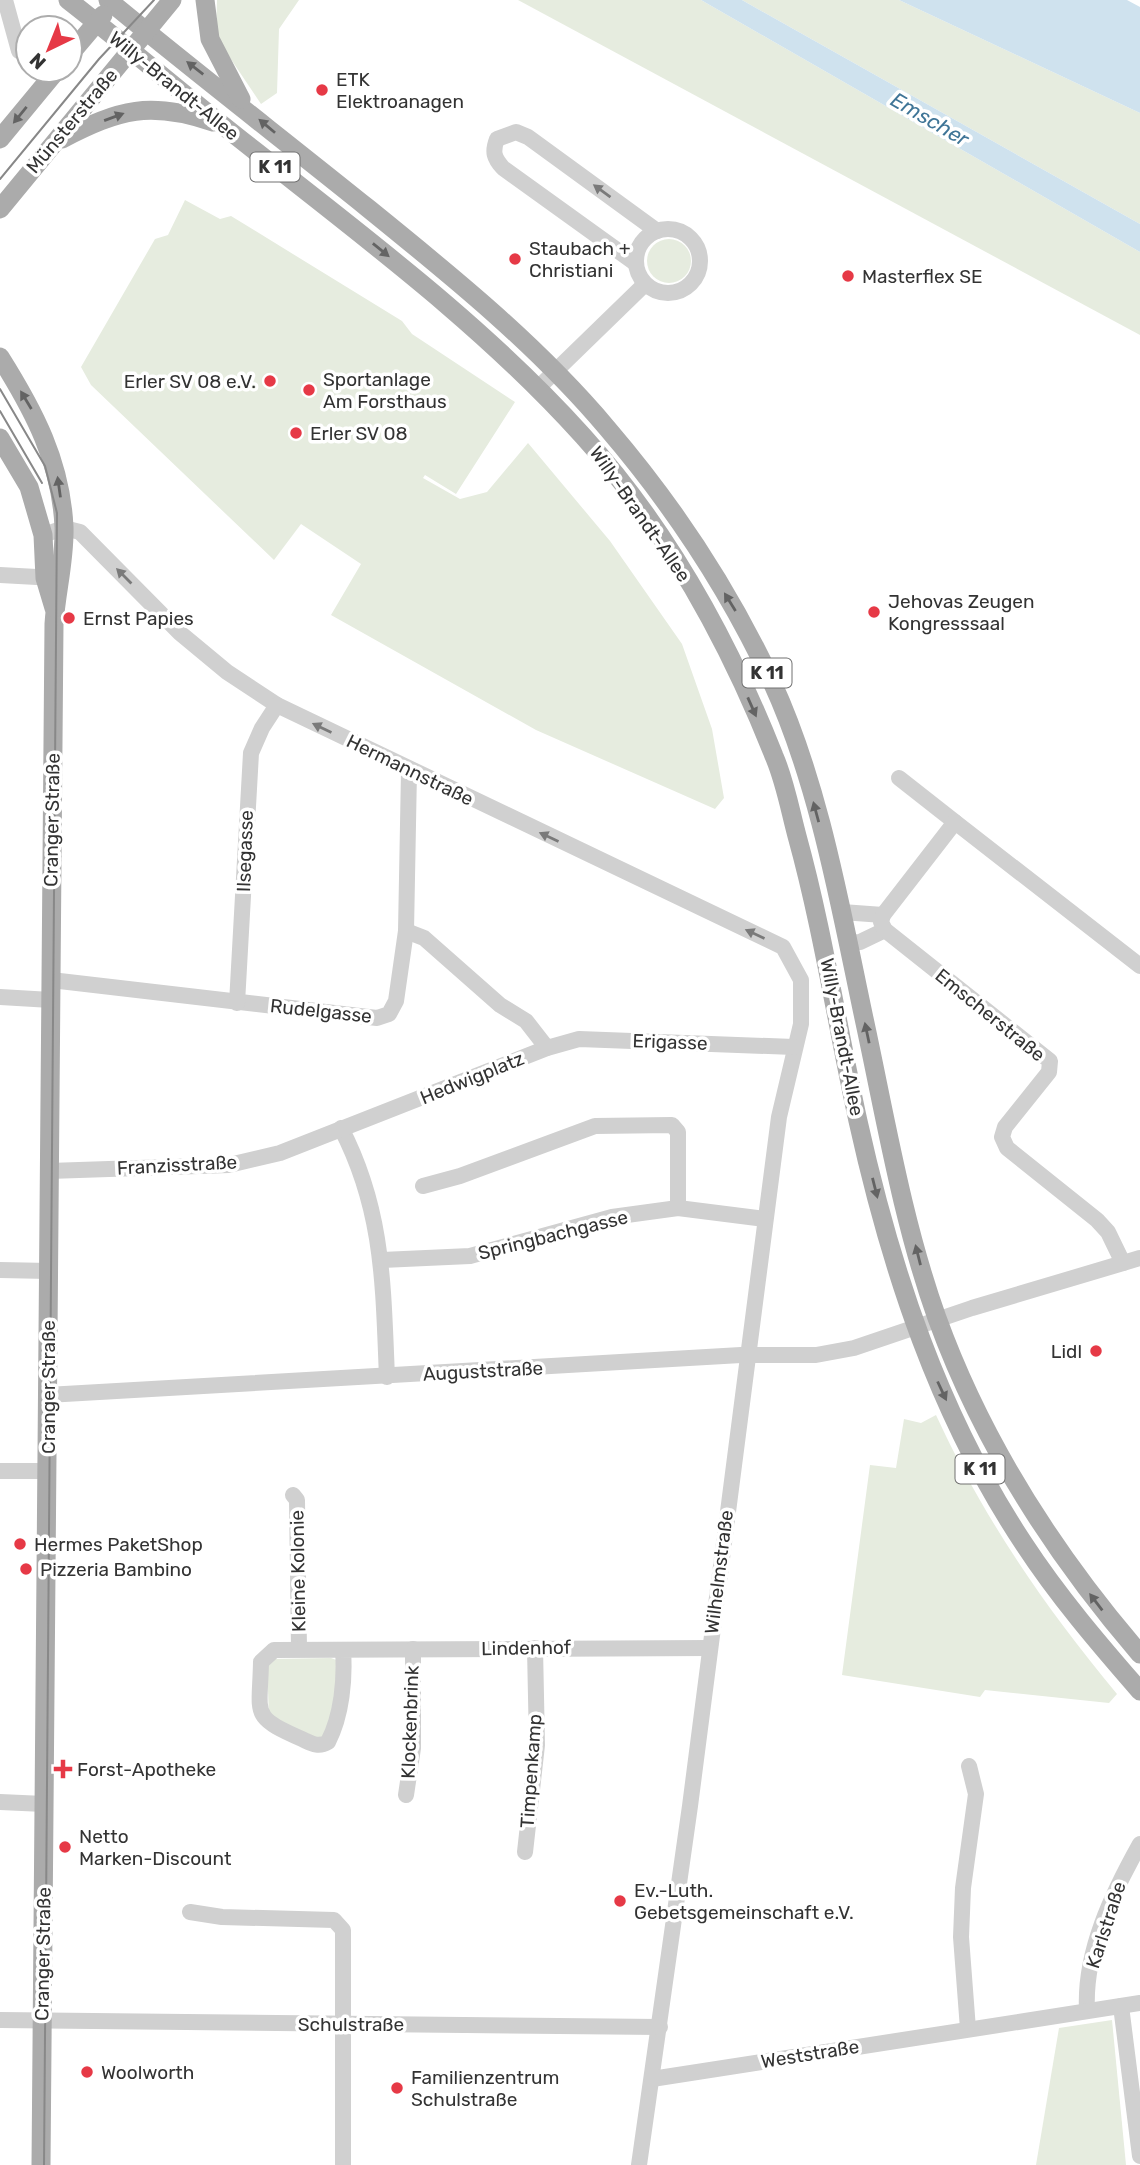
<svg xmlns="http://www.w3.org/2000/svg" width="1140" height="2165" font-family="Rubik,sans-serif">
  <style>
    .green { fill: #e6ecdf }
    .water { fill: #cfe2ee }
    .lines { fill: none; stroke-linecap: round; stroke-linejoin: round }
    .minor { stroke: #d0d0d0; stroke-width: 16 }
    .major { stroke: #ababab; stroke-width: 19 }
    .tram { stroke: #888; stroke-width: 2 }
    .oneway { fill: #636363 }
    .oneway2 { fill: #7a7a7a }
    .poi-dot { fill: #e63946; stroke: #fff; stroke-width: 2.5 }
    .labels { text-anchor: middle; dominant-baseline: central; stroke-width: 7; stroke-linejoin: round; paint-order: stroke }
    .shield { fill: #fff; stroke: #707070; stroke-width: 2 }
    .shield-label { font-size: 18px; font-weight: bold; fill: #333 }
    .poi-label { font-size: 19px; fill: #333; stroke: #fff; text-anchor: start }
    .street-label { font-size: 19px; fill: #333; stroke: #fff }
    .water-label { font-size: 21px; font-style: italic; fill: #3f7597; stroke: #fff }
  </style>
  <rect width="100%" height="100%" fill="#fff"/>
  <g class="green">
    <polygon points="217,0 299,0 279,29 277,93 261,104 216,37"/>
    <polygon points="518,0 701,0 1140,252 1140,335"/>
    <polygon points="742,0 899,0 1140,113 1140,224"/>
    <polygon points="185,200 220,219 231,216 402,321 412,334 515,402 456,494 425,475 423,478 460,499 487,492 528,443 610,541 682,644 712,729 724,798 715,809 536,730 331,615 361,564 301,524 274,560 91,385 81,367 155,239 168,235"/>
    <circle cx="669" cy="261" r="22"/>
    <path d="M 936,1415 C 984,1519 1044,1606 1117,1694 L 1109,1703 L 985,1690 L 980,1697 L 842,1675 L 870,1465 L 896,1468 L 904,1419 L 921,1423 Z"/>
    <polygon points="331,1658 339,1661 336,1692 327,1735 319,1739 269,1718 267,1663 272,1659"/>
    <polygon points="1112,2020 1126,2165 1036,2165 1059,2028"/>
  </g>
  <g class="water">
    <polygon points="701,0 742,0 1140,224 1140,252"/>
    <polygon points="899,0 1127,0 1140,7 1140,113"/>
  </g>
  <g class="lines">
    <g class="minor">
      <polyline points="5,0 19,51"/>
      <circle cx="668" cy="261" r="32"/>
      <path d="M 635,263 L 503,168 C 494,158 492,152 497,139 L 516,132 L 528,137 L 657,231"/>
      <polyline points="538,388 645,284"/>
      <polyline points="43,535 64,528 80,532 180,633 227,672 277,705 783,947 801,980 801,1024 779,1117 690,1806 639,2165"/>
      <polyline points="0,575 55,578"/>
      <polyline points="899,778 955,822"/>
      <polyline points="842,912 883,915"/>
      <polyline points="406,931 424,938 500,1005 526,1021 547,1048"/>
      <polyline points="848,943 860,942 885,930"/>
      <polyline points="51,980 377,1018 389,1014 396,1001 406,931 409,771"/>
      <polyline points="0,997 51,1000"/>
      <polyline points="237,1003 251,753 262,728 277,705"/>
      <path d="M 341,1128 C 384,1211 383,1286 387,1377"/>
      <polyline points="49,1171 229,1165 280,1153 547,1048 579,1039 794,1047"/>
      <polyline points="423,1186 460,1176 595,1126 672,1125 678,1132 678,1208"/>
      <polyline points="382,1260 470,1256 612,1217 678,1208 765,1219"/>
      <polyline points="1123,1263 1108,1232 1097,1220 1007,1148 1002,1137 1005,1127 1049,1072 1050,1061 885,930 881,922 883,915 955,822 1140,966"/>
      <polyline points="0,1270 49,1271"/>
      <polyline points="47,1395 741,1355 816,1355 854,1348 972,1308 1140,1258"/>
      <polyline points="0,1471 48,1471"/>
      <polyline points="293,1495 297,1500 299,1649"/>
      <path d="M 343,1650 C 345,1679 342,1715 328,1742 C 318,1748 311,1743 302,1739 C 250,1716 260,1716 261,1662 L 274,1650 L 710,1648"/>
      <polyline points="406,1795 413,1748 413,1649"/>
      <polyline points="0,1802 44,1804"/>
      <polyline points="525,1852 537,1745 535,1648"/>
      <polyline points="190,1912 222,1917 334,1920 343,1930 343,2165"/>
      <polyline points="1121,2006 1140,2156"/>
      <path d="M 1087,2010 C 1084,1952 1112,1894 1140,1844"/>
      <polyline points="0,2020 660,2027"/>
      <polyline points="968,2029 961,1937 963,1888 976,1794 969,1766"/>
      <polyline points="652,2079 1140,2003"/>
    </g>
    <g class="major">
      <path d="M 68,0 C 131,49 191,101 254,150 C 368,240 486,328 583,436 C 666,528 729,642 774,756 C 785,781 790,810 797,836 C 823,930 837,1026 858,1121 C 891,1270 939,1416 1024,1544 C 1058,1596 1099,1644 1140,1691"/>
      <path d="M 108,0 C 194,71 282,139 369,209 C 453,277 537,345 607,428 C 673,505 729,590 772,682 C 820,786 841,911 865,1023 C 886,1121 903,1223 937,1318 C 982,1442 1054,1554 1140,1654"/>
      <polyline points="205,0 210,39 241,99"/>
      <polyline points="70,54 103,15"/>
      <polyline points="0,139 57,70"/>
      <path d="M 62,139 C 120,109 150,101 213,122"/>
      <polyline points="0,209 172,0"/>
      <path d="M 0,357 C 34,411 61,462 64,527 C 65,560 56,592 54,624 L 41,2165"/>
      <polyline points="0,438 29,487 43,535 45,578 54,608"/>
    </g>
    <g class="tram">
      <polyline points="0,179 99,59 154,0"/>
      <polyline points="0,389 45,466 57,513 44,2165"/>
      <polyline points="0,411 42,483"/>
    </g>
  </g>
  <defs><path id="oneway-solid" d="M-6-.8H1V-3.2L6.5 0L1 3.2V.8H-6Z" transform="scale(1.75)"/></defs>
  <g class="oneway">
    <use href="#oneway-solid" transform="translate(195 68) rotate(-142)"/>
    <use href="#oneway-solid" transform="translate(20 115) rotate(129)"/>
    <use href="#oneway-solid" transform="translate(114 117) rotate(-20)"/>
    <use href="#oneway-solid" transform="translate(267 126) rotate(-140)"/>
    <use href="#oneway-solid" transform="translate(381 250) rotate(39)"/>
    <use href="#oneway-solid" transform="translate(26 400) rotate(-121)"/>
    <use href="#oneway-solid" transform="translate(59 487) rotate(-98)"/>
    <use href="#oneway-solid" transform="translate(730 602) rotate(-122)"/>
    <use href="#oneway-solid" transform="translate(752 707) rotate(66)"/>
    <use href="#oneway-solid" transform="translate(816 812) rotate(-105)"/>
    <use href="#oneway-solid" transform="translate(867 1033) rotate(-102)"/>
    <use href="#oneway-solid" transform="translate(875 1188) rotate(76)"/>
    <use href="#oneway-solid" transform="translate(918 1255) rotate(-104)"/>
    <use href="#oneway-solid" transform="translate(942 1391) rotate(65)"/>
    <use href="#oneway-solid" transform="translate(1096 1602) rotate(-127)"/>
  </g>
  <g class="oneway2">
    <use href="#oneway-solid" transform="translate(602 191) rotate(-144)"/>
    <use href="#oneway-solid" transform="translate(124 576) rotate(-135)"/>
    <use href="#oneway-solid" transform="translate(322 728) rotate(-154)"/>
    <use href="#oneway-solid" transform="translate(549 837) rotate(-155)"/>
    <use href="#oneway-solid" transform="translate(755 934) rotate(-155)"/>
  </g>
  <g class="poi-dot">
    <circle cx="322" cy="90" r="7"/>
    <circle cx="515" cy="259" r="7"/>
    <circle cx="848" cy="276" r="7"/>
    <circle cx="270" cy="381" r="7"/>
    <circle cx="309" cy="390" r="7"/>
    <circle cx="296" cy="433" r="7"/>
    <circle cx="874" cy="612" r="7"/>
    <circle cx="69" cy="618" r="7"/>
    <circle cx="1096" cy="1351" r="7"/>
    <circle cx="20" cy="1544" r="7"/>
    <circle cx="26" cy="1569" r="7"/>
    <path d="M59.5 1758.5h7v7h7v7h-7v7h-7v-7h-7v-7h7z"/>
    <circle cx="65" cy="1847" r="7"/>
    <circle cx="620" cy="1901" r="7"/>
    <circle cx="87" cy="2072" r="7"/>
    <circle cx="397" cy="2088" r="7"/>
  </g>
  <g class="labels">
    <g class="shield">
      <rect x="250.5" y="152.5" width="49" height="29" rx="5"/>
      <rect x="742.5" y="658.5" width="49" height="29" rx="5"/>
      <rect x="955.5" y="1454.5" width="49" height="29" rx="5"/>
    </g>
    <g class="shield-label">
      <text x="275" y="167">K 11</text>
      <text x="767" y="673">K 11</text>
      <text x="980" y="1469">K 11</text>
    </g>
    <g class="poi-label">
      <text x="336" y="79">ETK<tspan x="336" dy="22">Elektroanagen</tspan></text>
      <text x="529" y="248">Staubach +<tspan x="529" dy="22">Christiani</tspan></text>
      <text x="862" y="276">Masterflex SE</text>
      <text x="323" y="379">Sportanlage<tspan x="323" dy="22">Am Forsthaus</tspan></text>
      <text x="256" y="381" text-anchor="end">Erler SV 08 e.V.</text>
      <text x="310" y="433">Erler SV 08</text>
      <text x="888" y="601">Jehovas Zeugen<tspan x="888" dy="22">Kongresssaal</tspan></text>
      <text x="83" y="618">Ernst Papies</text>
      <text x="1082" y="1351" text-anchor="end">Lidl</text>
      <text x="34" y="1544">Hermes PaketShop</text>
      <text x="40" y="1569">Pizzeria Bambino</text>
      <text x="77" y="1769">Forst-Apotheke</text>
      <text x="79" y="1836">Netto<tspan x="79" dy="22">Marken-Discount</tspan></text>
      <text x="634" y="1890">Ev.-Luth.<tspan x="634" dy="22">Gebetsgemeinschaft e.V.</tspan></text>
      <text x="101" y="2072">Woolworth</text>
      <text x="411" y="2077">Familienzentrum<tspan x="411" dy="22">Schulstraße</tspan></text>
    </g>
    <g class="street-label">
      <text transform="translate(174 86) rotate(39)">Willy-Brandt-Allee</text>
      <text transform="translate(72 121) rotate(-50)">Münsterstraße</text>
      <text transform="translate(640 514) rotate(55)">Willy-Brandt-Allee</text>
      <text transform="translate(410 770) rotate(26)">Hermannstraße</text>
      <text transform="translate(52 820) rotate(-89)">Cranger Straße</text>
      <text transform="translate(245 851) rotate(-88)">Ilsegasse</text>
      <text transform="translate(321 1011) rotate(6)">Rudelgasse</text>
      <text transform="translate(990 1015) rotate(39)">Emscherstraße</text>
      <text transform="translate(842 1037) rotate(79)">Willy-Brandt-Allee</text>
      <text transform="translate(670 1042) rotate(2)">Erigasse</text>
      <text transform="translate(472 1078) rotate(-22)">Hedwigplatz</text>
      <text transform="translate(177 1165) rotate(-3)">Franzisstraße</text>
      <text transform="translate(553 1235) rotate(-14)">Springbachgasse</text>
      <text transform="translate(483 1371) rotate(-3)">Auguststraße</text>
      <text transform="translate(48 1387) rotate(-90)">Cranger Straße</text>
      <text transform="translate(298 1571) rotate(-91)">Kleine Kolonie</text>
      <text transform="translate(719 1572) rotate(-83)">Wilhelmstraße</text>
      <text transform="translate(526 1648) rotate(-1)">Lindenhof</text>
      <text transform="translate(410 1722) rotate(-88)">Klockenbrink</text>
      <text transform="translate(531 1771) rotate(-86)">Timpenkamp</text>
      <text transform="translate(1106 1925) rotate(-72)">Karlstraße</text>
      <text transform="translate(43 1954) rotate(-89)">Cranger Straße</text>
      <text x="351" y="2024">Schulstraße</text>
      <text transform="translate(810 2054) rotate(-9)">Weststraße</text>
    </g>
    <g class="water-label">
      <text transform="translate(930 119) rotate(30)">Emscher</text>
    </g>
  </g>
  <g transform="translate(49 49) rotate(223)"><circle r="33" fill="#ffffff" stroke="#adadad" stroke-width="2"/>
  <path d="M0-5L12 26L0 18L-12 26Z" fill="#e63946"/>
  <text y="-10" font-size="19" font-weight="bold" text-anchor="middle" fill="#333333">N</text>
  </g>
</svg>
